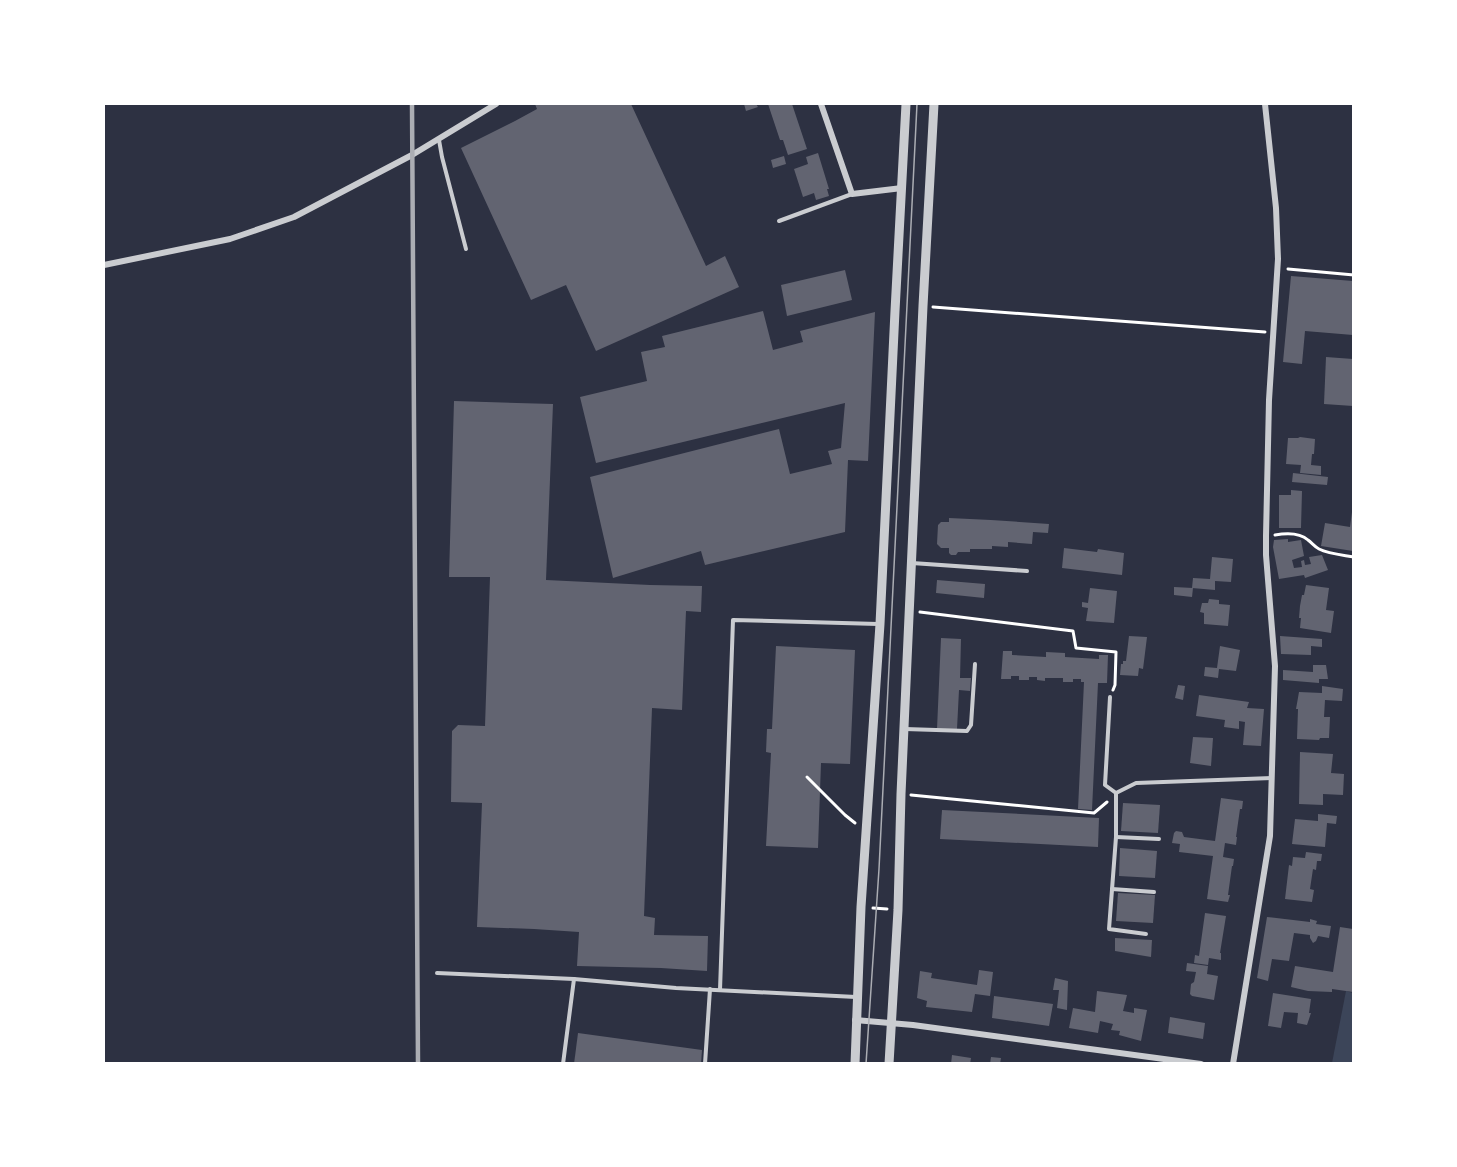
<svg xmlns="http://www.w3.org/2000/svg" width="1457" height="1167" font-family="Karla,sans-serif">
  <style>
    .green { fill: #3c4559 }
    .building { fill: #626471 }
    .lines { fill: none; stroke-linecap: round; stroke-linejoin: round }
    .path { stroke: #fff; stroke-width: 3 }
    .service { stroke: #caccd0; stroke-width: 4 }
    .minor { stroke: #caccd0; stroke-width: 6 }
    .tertiary { stroke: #caccd0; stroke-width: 9 }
    .tram { stroke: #abadb3; stroke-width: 1.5 }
    .rail { stroke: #abadb3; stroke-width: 4.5 }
  </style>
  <rect width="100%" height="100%" fill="#2d3142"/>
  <polygon class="green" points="1346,991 1353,993 1353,1063 1332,1063"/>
  <g class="building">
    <polygon points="535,104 631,104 706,266 725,256 739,287 596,351 566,285 531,300 461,148 515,121 537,109"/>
    <polygon points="744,104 756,104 758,107 746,111"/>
    <polygon points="768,104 792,104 807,149 788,155 783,140 780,140"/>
    <polygon points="818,153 829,189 827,189 829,196 816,200 814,193 803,197 794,169 808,164 806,157"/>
    <polygon points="784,156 786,164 773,168 771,160"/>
    <polygon points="845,270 852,300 787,316 781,285"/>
    <polygon points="1291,276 1353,281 1353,335 1305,331 1302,364 1283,362"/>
    <polygon points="763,311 773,350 803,342 800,331 875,312 868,461 848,460 845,532 705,565 701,551 613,578 590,477 779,429 790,474 832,464 828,451 841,448 845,403 596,463 580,397 647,381 641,352 665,347 662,336"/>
    <polygon points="1326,357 1353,359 1353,406 1324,404"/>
    <polygon points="454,401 553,404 546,580 650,585 702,586 701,612 686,611 682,710 652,708 644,916 655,918 654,935 708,936 707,971 661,968 577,966 579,932 534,929 477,927 482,803 451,802 452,731 458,725 485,726 490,577 449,577"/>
    <polygon points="1300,437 1315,439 1314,454 1312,454 1311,465 1321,466 1321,475 1300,473 1301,465 1286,464 1288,438 1298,438"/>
    <polygon points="1293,473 1328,477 1327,485 1292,482"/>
    <polygon points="1291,490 1302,491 1301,528 1279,528 1279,495 1291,495"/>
    <polygon points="1352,512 1353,513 1353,551 1321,546 1325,523 1350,527"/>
    <polygon points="949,518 991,520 1049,524 1048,533 1033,532 1032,544 1008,542 1008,547 992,546 992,549 970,549 970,552 958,552 956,555 951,555 949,553 949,548 941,548 937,544 938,525 941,522 949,522"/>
    <polygon points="1288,539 1288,542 1301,540 1304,556 1292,560 1294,568 1302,567 1301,561 1304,560 1305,565 1311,564 1309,557 1322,555 1328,570 1305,578 1304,575 1279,579 1273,547 1274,540"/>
    <polygon points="1064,548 1097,552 1098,549 1124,553 1122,575 1062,568"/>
    <polygon points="1212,557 1233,559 1231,582 1215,581 1215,590 1192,588 1193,578 1210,579"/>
    <polygon points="937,580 985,584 984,598 936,593"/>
    <polygon points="1306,585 1329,588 1326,610 1334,611 1331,633 1300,628 1301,618 1299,618 1300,606 1302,595 1304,595"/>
    <polygon points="1174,587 1193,588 1192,597 1174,595"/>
    <polygon points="1090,588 1117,591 1114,623 1086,621 1088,608 1082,607 1082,602 1088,603"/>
    <polygon points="1209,599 1219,600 1219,604 1230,605 1228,626 1204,624 1204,613 1200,612 1202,603 1208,603"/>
    <polygon points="1129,636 1147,637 1143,669 1139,668 1138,676 1120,675 1121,664 1123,664 1123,661 1126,661"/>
    <polygon points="1280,636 1322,639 1322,647 1311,646 1311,655 1281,654"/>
    <polygon points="941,638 961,639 960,678 971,678 970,691 959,690 957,729 937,729"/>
    <polygon points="776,646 855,650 850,764 821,763 818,848 766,846 771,753 766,752 767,729 772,729"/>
    <polygon points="1220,646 1240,650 1236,671 1219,669 1218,678 1204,676 1205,667 1217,668"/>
    <polygon points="1003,651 1012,651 1012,655 1046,657 1046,652 1065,653 1065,657 1099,659 1099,655 1108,655 1107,683 1098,683 1092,810 1078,809 1084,682 1081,682 1081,679 1073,679 1073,682 1063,682 1063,678 1045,678 1045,681 1037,680 1037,677 1029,677 1029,680 1019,680 1019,676 1011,676 1011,679 1001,679"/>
    <polygon points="1313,665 1326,665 1328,679 1319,679 1319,683 1283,680 1283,670 1313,672"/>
    <polygon points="1178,685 1185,686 1183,700 1175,698"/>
    <polygon points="1322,686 1343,689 1342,701 1325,700 1324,717 1330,717 1329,738 1320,738 1319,740 1297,739 1298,709 1296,709 1299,692 1322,693"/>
    <polygon points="1199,695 1249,702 1247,708 1264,709 1261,746 1243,745 1245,722 1239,721 1239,729 1224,727 1225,720 1196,716"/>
    <polygon points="1193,737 1213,738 1211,766 1190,763"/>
    <polygon points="1300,752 1333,754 1331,773 1344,774 1343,795 1323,794 1323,805 1299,804"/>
    <polygon points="1221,798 1243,801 1242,809 1240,809 1236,837 1237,837 1236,845 1225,843 1223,857 1234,859 1233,866 1232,866 1228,895 1230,895 1228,902 1207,899 1213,856 1179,852 1180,844 1172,843 1174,833 1176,831 1182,832 1184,837 1215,841"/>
    <polygon points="1123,803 1160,805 1158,833 1121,831"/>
    <polygon points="942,810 1099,818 1098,847 940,839"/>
    <polygon points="1318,814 1337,816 1336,824 1327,823 1325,847 1292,844 1295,819 1318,821"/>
    <polygon points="1120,848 1157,851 1155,878 1119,876"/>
    <polygon points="1306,852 1322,854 1321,861 1317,861 1316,870 1313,869 1310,889 1314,890 1312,902 1285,899 1289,865 1292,866 1293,857 1305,858"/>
    <polygon points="1118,893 1155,895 1153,923 1116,921"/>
    <polygon points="1205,913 1226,916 1220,953 1221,953 1221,960 1209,958 1208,965 1194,963 1195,955 1199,956"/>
    <polygon points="1267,917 1310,922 1310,919 1317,921 1316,924 1331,926 1329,938 1318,936 1316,941 1313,943 1310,938 1310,935 1294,933 1289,961 1272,959 1268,981 1257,978"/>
    <polygon points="1340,927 1353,929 1353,992 1332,989 1332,992 1308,991 1291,987 1295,966 1333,972"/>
    <polygon points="1115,938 1152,940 1151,957 1115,951"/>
    <polygon points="1187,963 1208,966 1207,974 1218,976 1214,1000 1192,996 1190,994 1191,984 1194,982 1196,972 1186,971"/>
    <polygon points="979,970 993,972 990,996 975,994 972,1012 926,1007 927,1001 917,998 920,971 932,973 931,978 977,985"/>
    <polygon points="1055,978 1068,981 1067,1010 1057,1008 1059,990 1053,990"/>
    <polygon points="1097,991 1127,995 1123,1011 1134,1013 1134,1008 1147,1010 1141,1041 1119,1035 1120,1031 1111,1030 1113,1024 1100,1021 1098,1033 1069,1028 1073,1008 1095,1012"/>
    <polygon points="1273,993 1311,999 1309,1013 1311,1013 1307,1025 1297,1023 1298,1013 1284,1012 1281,1028 1268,1026"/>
    <polygon points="994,996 1053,1004 1049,1026 992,1018"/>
    <polygon points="1170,1017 1205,1023 1203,1039 1168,1033"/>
    <polygon points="578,1033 702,1050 701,1064 574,1064"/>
    <polygon points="952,1055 971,1058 970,1064 951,1064"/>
    <polygon points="991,1057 1001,1058 1000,1064 990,1064"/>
  </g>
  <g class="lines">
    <g class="path">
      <polyline points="1288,269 1354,275"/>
      <polyline points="933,307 1265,332"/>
      <path d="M 1275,535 C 1286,533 1299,532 1308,540 C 1312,543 1315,547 1319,549 C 1329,554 1343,555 1354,557"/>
      <polyline points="920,612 1073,631 1076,648 1116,652 1115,685 1113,690"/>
      <polyline points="807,777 845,815 855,823"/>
      <polyline points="911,795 1094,813 1107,802"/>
      <polyline points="873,908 887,909"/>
    </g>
    <g class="service">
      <polyline points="439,140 442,157 466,249"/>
      <polyline points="779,221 852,194"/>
      <polyline points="912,563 1027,571"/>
      <polyline points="1110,697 1105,785 1116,793 1136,783 1272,778"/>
      <polyline points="905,729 967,731 971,725 975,664"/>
      <polyline points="1116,793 1116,837 1109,929 1146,934"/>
      <polyline points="1116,837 1159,839"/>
      <polyline points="1112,889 1154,892"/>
      <polyline points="437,973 574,979 676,988 856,997"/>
      <polyline points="720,990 733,620 878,624"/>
      <polyline points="563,1064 574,979"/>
      <polyline points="705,1064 710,989"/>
    </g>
    <g class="minor">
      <polyline points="821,104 852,194 902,188"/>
      <polyline points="104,265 230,239 294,217 412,155 496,104"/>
      <polyline points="855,1020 913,1025 1201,1064"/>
      <polyline points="1233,1064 1270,836 1275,666 1266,555 1266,536 1269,400 1278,259 1276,208 1265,104"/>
    </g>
    <g class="tertiary">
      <polyline points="855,1064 861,907 880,624 895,311 906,104"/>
      <polyline points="889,1064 898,910 901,794 923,306 934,104"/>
    </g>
    <polyline class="tram" points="866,1064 879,869 917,104"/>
    <polyline class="rail" points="412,104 418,1064"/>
  </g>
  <rect width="1457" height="1167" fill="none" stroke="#ffffff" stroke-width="210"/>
</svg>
